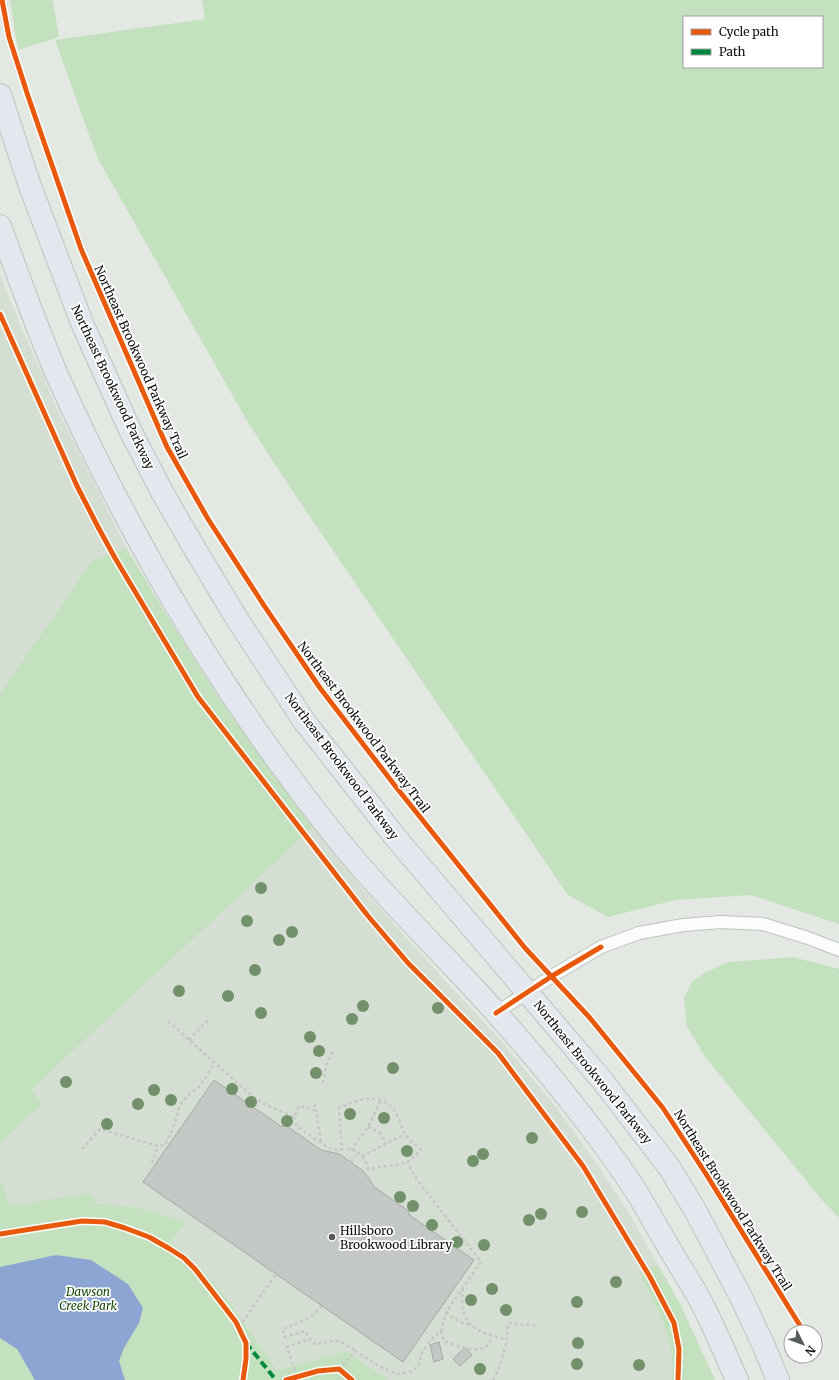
<svg xmlns="http://www.w3.org/2000/svg" width="839" height="1380" font-family="Merriweather,serif">
  <style>
    .built { fill: #d5ded3 }
    .green { fill: #c4e1bf; fill-rule: evenodd }
    .water { fill: #8da5d2 }
    .building { fill: #c4c8c4; stroke: #a5a8a4 }
    .lines { fill: none; stroke-linecap: round; stroke-linejoin: round }
    .lane-casing { stroke: #bec2be; stroke-width: 14 }
    .primary-casing { stroke: #bfc2bf; stroke-width: 24 }
    .path { stroke: #c5c6c5; stroke-width: 2.5; stroke-dasharray: 3 3; stroke-linecap: butt }
    .lane { stroke: #fbfcfb; stroke-width: 12 }
    .primary { stroke: #e3e8ef; stroke-width: 22 }
    .quiet { stroke: #00873e; stroke-width: 4; stroke-dasharray: 8 4; stroke-linecap: butt }
    .cycleway-casing { stroke: #fff; stroke-width: 8 }
    .cycleway { stroke: #e8590c; stroke-width: 5 }
    .tree { fill: #72916b }
    .poi-dot { fill: #575b57; stroke: #fff; stroke-width: 1.5 }
    .labels { text-anchor: middle; dominant-baseline: central; stroke-width: 3.5; stroke-linejoin: round; paint-order: stroke }
    .street-label { font-size: 12px; fill: #0c0f0c; stroke: #fff }
    .poi-label { font-size: 12px; fill: #0c0f0c; stroke: #fff; text-anchor: start }
    .park-label { font-size: 12px; font-style: italic; fill: #154a08; stroke: #fff }
  </style>
  <rect width="100%" height="100%" fill="#e3e8e3"/>
  <polygon class="built" points="0,274 20,324 58,411 126,547 167,616 212,687 267,766 313,827 364,890 429,963 502,1042 556,1107 599,1167 630,1215 680,1304 715,1380 0,1380"/>
  <g class="green">
    <polygon points="10,0 53,0 59,37 18,50"/>
    <path d="M 202,0 L 839,0 L 839,924 L 751,895 L 675,900 L 608,917 L 568,895 L 533,844 L 289,486 L 247,421 L 97,157 L 55,40 L 205,19 ZM 684,17 L 822,17 L 822,67 L 684,67 Z"/>
    <path d="M 126,548 C 154,594 182,641 212,687 C 244,735 278,781 313,827 L 32,1089 L 42,1104 L 0,1143 L 0,694 L 92,561 Z"/>
    <polygon points="793,957 839,969 839,1218 822,1200 706,1058 687,1027 684,998 692,982 706,972 729,962"/>
    <path d="M 0,1178 L 10,1206 L 89,1193 L 96,1204 L 135,1207 L 186,1222 L 171,1242 C 216,1275 246,1326 277,1371 L 346,1351 L 388,1380 L 0,1380 Z"/>
    <path d="M 658,1265 L 680,1304 L 715,1380 L 672,1380 C 676,1338 657,1310 640,1273 Z"/>
  </g>
  <polygon class="water" points="56,1255 91,1260 128,1284 143,1308 139,1323 124,1348 119,1361 125,1380 35,1380 17,1349 0,1338 0,1267"/>
  <g class="building">
    <polygon points="214,1080 282,1127 284,1124 321,1150 339,1154 362,1170 369,1178 373,1186 410,1212 408,1214 474,1260 403,1362 143,1182"/>
    <polygon points="439,1342 443,1359 434,1362 430,1345"/>
    <polygon points="465,1347 472,1355 460,1366 453,1359"/>
  </g>
  <g class="lines">
    <defs>
      <polyline id="lane" points="496,1013 552,976 601,947 639,933 683,925 721,922 763,924 808,938 839,950"/>
      <g id="primary">
        <polyline points="0,95 30,186 82,323 130,430 162,492 192,544 237,619 304,721 396,838 601,1079 669,1167 695,1210 741,1297 763,1344 778,1380"/>
        <path d="M 0,226 C 18,276 36,326 57,375 C 132,542 225,700 340,842 C 389,903 447,957 499,1016 C 545,1068 589,1122 628,1179 C 641,1198 652,1219 664,1239 C 675,1259 688,1278 699,1298 C 713,1324 725,1353 737,1380"/>
      </g>
    </defs>
    <use href="#lane" class="lane-casing"/>
    <use href="#primary" class="primary-casing"/>
    <g class="path">
      <polyline points="168,1021 252,1096 266,1105 294,1117 299,1106 314,1110"/>
      <polyline points="189,1040 209,1019"/>
      <polyline points="323,1083 327,1062 334,1050"/>
      <polyline points="315,1104 314,1110 316,1111 321,1141"/>
      <path d="M 294,1117 C 295,1119 296,1123 297,1126 C 299,1128 328,1148 331,1149 C 336,1150 342,1149 347,1149 C 359,1149 366,1159 368,1169 L 407,1163 L 421,1150 C 416,1145 409,1140 405,1134 C 402,1129 401,1122 398,1117 C 385,1090 361,1098 339,1108 L 342,1149"/>
      <polyline points="368,1127 379,1132 386,1144"/>
      <polyline points="82,1149 100,1129 158,1146 165,1145 172,1131 180,1105 187,1096 200,1086 214,1064"/>
      <polyline points="351,1150 368,1127 381,1100"/>
      <polyline points="362,1156 405,1134"/>
      <polyline points="351,1162 358,1153"/>
      <polyline points="152,1163 158,1146"/>
      <path d="M 463,1288 C 458,1326 475,1331 507,1340"/>
      <path d="M 322,1306 C 310,1319 299,1323 282,1329 L 285,1337 L 305,1331 C 317,1353 316,1341 335,1341 C 343,1341 349,1347 355,1351"/>
      <path d="M 446,1312 C 453,1319 460,1323 470,1325"/>
      <polyline points="239,1327 276,1274"/>
      <path d="M 441,1331 L 444,1341 C 456,1345 477,1355 488,1345 C 490,1343 491,1339 492,1336"/>
      <polyline points="339,1369 355,1351 381,1367 397,1374 413,1371 419,1365 422,1352 431,1340 441,1331 446,1312 481,1262 418,1181 407,1163"/>
      <polyline points="297,1376 287,1347 309,1339"/>
      <path d="M 493,1380 C 503,1361 507,1344 508,1323 L 539,1326"/>
    </g>
    <use href="#lane" class="lane"/>
    <use href="#primary" class="primary"/>
    <polyline class="quiet" points="246,1343 276,1380"/>
    <defs>
      <g id="cycleway">
        <polyline points="2,0 9,37 28,96 81,249 167,447 208,519 265,607 320,688 396,787 525,948 590,1018 663,1108 706,1174 804,1332"/>
        <polyline points="0,314 77,486 98,527 115,558 198,697 368,916 408,963 498,1053 583,1166 650,1277 674,1323 679,1349 678,1380"/>
        <polyline points="496,1013 552,976 601,947"/>
        <polyline points="0,1234 82,1221 105,1222 125,1228 149,1237 170,1249 184,1258 195,1269 236,1322 246,1343 246,1359 243,1380"/>
        <polyline points="286,1380 318,1371 339,1369 352,1380"/>
      </g>
    </defs>
    <use href="#cycleway" class="cycleway-casing"/>
    <use href="#cycleway" class="cycleway"/>
  </g>
  <g class="tree">
    <circle cx="261" cy="888" r="6"/>
    <circle cx="247" cy="921" r="6"/>
    <circle cx="292" cy="932" r="6"/>
    <circle cx="279" cy="940" r="6"/>
    <circle cx="255" cy="970" r="6"/>
    <circle cx="179" cy="991" r="6"/>
    <circle cx="228" cy="996" r="6"/>
    <circle cx="363" cy="1006" r="6"/>
    <circle cx="438" cy="1008" r="6"/>
    <circle cx="261" cy="1013" r="6"/>
    <circle cx="352" cy="1019" r="6"/>
    <circle cx="310" cy="1037" r="6"/>
    <circle cx="319" cy="1051" r="6"/>
    <circle cx="393" cy="1068" r="6"/>
    <circle cx="316" cy="1073" r="6"/>
    <circle cx="66" cy="1082" r="6"/>
    <circle cx="232" cy="1089" r="6"/>
    <circle cx="154" cy="1090" r="6"/>
    <circle cx="171" cy="1100" r="6"/>
    <circle cx="251" cy="1102" r="6"/>
    <circle cx="138" cy="1104" r="6"/>
    <circle cx="350" cy="1114" r="6"/>
    <circle cx="384" cy="1118" r="6"/>
    <circle cx="287" cy="1121" r="6"/>
    <circle cx="107" cy="1124" r="6"/>
    <circle cx="532" cy="1138" r="6"/>
    <circle cx="407" cy="1151" r="6"/>
    <circle cx="483" cy="1154" r="6"/>
    <circle cx="473" cy="1161" r="6"/>
    <circle cx="400" cy="1197" r="6"/>
    <circle cx="413" cy="1206" r="6"/>
    <circle cx="582" cy="1212" r="6"/>
    <circle cx="541" cy="1214" r="6"/>
    <circle cx="529" cy="1220" r="6"/>
    <circle cx="432" cy="1225" r="6"/>
    <circle cx="457" cy="1242" r="6"/>
    <circle cx="484" cy="1245" r="6"/>
    <circle cx="616" cy="1282" r="6"/>
    <circle cx="492" cy="1289" r="6"/>
    <circle cx="471" cy="1300" r="6"/>
    <circle cx="577" cy="1302" r="6"/>
    <circle cx="506" cy="1310" r="6"/>
    <circle cx="578" cy="1343" r="6"/>
    <circle cx="577" cy="1364" r="6"/>
    <circle cx="639" cy="1365" r="6"/>
    <circle cx="480" cy="1369" r="6"/>
  </g>
  <circle class="poi-dot" cx="332" cy="1237" r="4"/>
  <g class="labels">
    <g class="street-label">
      <text transform="translate(141 362) rotate(66)">Northeast Brookwood Parkway Trail</text>
      <text transform="translate(113 387) rotate(65)">Northeast Brookwood Parkway</text>
      <text transform="translate(364 727) rotate(53)">Northeast Brookwood Parkway Trail</text>
      <text transform="translate(342 766) rotate(53)">Northeast Brookwood Parkway</text>
      <text transform="translate(593 1072) rotate(51)">Northeast Brookwood Parkway</text>
      <text transform="translate(733 1200) rotate(58)">Northeast Brookwood Parkway Trail</text>
    </g>
    <g class="poi-label">
      <text x="340" y="1230">Hillsboro<tspan x="340" dy="14">Brookwood Library</tspan></text>
    </g>
    <g class="park-label">
      <text x="88" y="1291">Dawson<tspan x="88" dy="14">Creek Park</tspan></text>
    </g>
  </g>
  <rect x="683" y="16" width="140" height="52" fill="#ffffff" stroke="#9e9f9e"/>
  <rect x="691" y="29" width="20" height="6" fill="#e8590c" stroke="#9e9f9e"/>
  <text x="719" y="36" font-size="12" fill="#0c0f0c">Cycle path</text>
  <rect x="691" y="49" width="20" height="6" fill="#00873e" stroke="#9e9f9e"/>
  <text x="719" y="56" font-size="12" fill="#0c0f0c">Path</text>
  <g transform="translate(803 1344) rotate(132)"><circle r="19" fill="#ffffff" stroke="#9e9f9e"/>
  <path d="M0-3L7 15L0 10L-7 15Z" fill="#575b57"/>
  <text y="-6" font-size="11" font-weight="bold" text-anchor="middle" fill="#0c0f0c">N</text>
  </g>
</svg>
